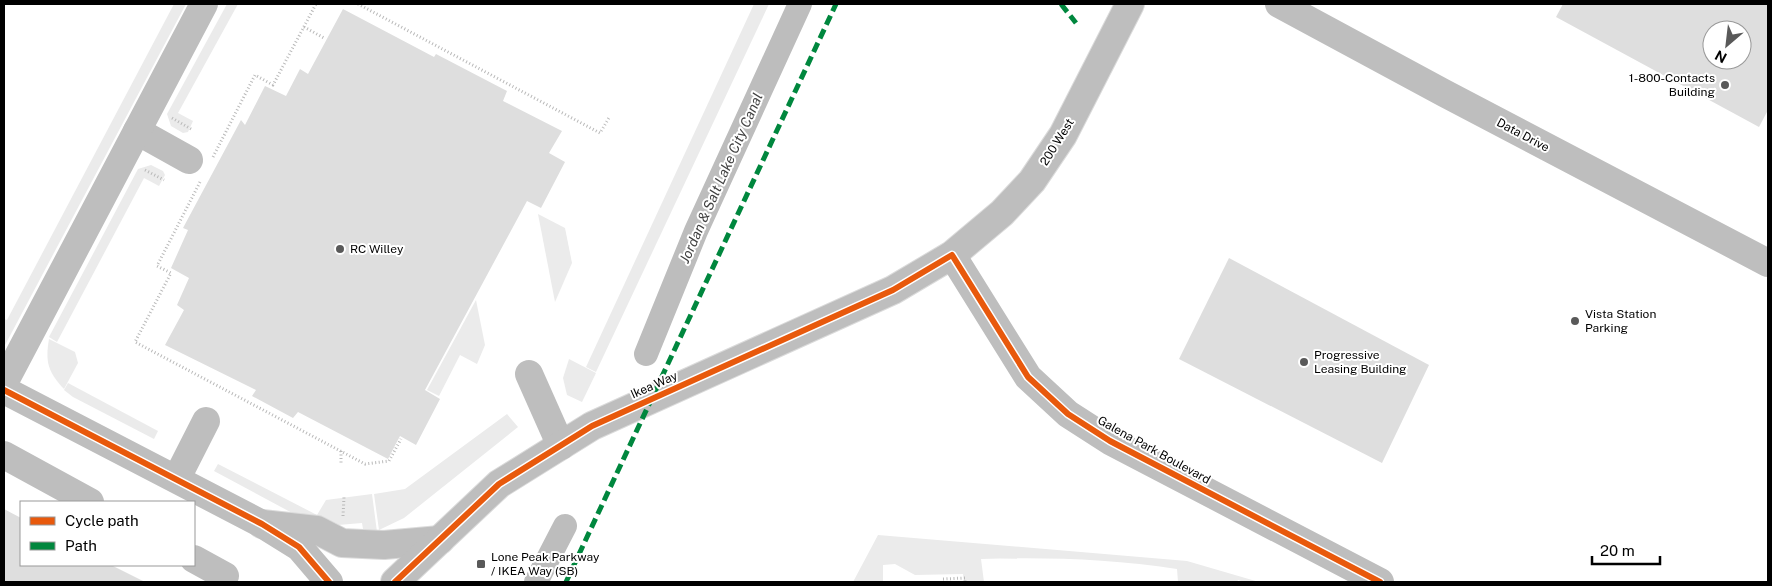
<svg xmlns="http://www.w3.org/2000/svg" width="1772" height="586" font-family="'Public Sans',sans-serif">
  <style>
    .green { fill: #ebebeb }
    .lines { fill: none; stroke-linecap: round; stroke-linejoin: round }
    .canal { stroke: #bdbdbd; stroke-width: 24 }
    .building { fill: #dedede; fill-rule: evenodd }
    .major-casing { stroke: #dbdbdb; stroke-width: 30 }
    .path { stroke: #b9b9b9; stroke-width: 3; stroke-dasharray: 1 2.5; stroke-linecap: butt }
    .minor { stroke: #bebebe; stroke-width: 28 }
    .major { stroke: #bebebe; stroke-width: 28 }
    .quiet { stroke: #00873e; stroke-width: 5; stroke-dasharray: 10 5; stroke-linecap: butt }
    .cycleway-casing { stroke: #fff; stroke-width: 9 }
    .cycleway { stroke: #e8590c; stroke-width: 6 }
    .poi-dot { fill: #595959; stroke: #fff; stroke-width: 2 }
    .labels { text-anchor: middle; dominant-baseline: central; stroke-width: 4; stroke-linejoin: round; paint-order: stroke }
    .poi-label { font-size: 12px; fill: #000; stroke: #fff; text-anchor: start }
    .street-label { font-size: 12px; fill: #000; stroke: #fff }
    .water-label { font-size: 14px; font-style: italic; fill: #424242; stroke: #fff }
  </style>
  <rect width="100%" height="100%" fill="#fff"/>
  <g class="green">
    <polygon points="174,4 186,4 4,347 4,319 7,320"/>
    <polygon points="227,4 238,4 178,113 193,121 188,132 183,133 171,126 167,114"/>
    <polygon points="754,4 769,4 596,372 586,367"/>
    <polygon points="151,165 163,171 165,175 159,186 144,178 57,342 49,337 138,169"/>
    <polygon points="538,214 565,228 572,263 555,302"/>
    <polygon points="476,300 485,345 477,364 460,355 439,396 427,390"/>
    <path d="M 49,339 L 75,352 L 78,363 L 64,389 C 48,372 45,362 49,339 Z"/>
    <polygon points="569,359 596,373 582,402 567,395 563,378"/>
    <polygon points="68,383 158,431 154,439 73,397 64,390"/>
    <polygon points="507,414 518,427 404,518 379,530 374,494 405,489"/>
    <polygon points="218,464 317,515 326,500 372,494 377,532 364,535 362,523 338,525 347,530 322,529 214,471"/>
    <path d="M 878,535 L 1187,561 L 1259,582 L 1244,582 L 1238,580 L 1237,582 L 1178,582 L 1177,569 C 1112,559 1047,557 981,559 L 984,582 L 964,582 L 963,574 L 915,575 L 895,564 L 883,565 L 883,582 L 853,582 Z"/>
  </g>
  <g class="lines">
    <g class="canal">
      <polyline points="646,354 696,231 800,4"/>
      <polyline points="536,582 565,526"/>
    </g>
  </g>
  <g class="building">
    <path d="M 1563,4 L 1768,4 L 1768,110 L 1759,127 L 1556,17 ZM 1712,30 L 1742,30 L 1742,60 L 1712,60 Z"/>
    <polygon points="343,9 434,57 436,54 507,91 503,101 562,131 549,153 565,162 541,208 527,201 425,390 440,399 416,445 400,436 388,459 298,412 293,418 252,396 256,390 165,345 184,310 177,305 189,278 171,268 188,230 183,228 241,120 245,125 265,86 286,96 300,69 308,74"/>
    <polygon points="1229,258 1429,365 1382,463 1179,359"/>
    <polygon points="4,509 21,518 21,565 111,565 145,582 4,582"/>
  </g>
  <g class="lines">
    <defs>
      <g id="major">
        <polyline points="262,524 317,530 342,543 384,545 440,540"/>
        <polyline points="395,582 499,484 592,426 893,290 952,255 1002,213 1032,181 1063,135 1130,4"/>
      </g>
    </defs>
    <use href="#major" class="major-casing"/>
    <g class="path">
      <polyline points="358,4 600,133 610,116"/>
      <polyline points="304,27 324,38"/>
      <polyline points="172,118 191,129"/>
      <polyline points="213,157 255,75 273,85 316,4"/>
      <polyline points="145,170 164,180"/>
      <polyline points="200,182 157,266 171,273 135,342 365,464 389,461 401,439"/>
      <polyline points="341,451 341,465"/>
      <polyline points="343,516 344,497"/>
      <polyline points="943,579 965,578 965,582"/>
    </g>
    <g class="minor">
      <polyline points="1279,4 1444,93 1768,263"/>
      <polyline points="137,131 189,160"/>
      <polyline points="952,255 1028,377 1068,414 1110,441 1380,582"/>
      <polyline points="529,374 561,446"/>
      <polyline points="4,383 204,4"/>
      <polyline points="4,390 262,524 299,547 329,582"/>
      <polyline points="4,455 90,502"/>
      <polyline points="177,478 206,421"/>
      <polyline points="194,559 225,576 221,582"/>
    </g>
    <use href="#major" class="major"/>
    <g class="quiet">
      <polyline points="1061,4 1076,23"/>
      <polyline points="566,582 836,4"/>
    </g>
    <defs>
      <g id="cycleway">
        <polyline points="4,390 262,524 299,547 329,582"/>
        <polyline points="395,582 499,484 592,426 893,290 952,255 1028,377 1068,414 1110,441 1380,582"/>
      </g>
    </defs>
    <use href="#cycleway" class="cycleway-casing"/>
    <use href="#cycleway" class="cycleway"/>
  </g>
  <g class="poi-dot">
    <circle cx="1725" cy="85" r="5"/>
    <circle cx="340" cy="249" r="5"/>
    <circle cx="1575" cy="321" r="5"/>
    <circle cx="1304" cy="362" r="5"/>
    <rect x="476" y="559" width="10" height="10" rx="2.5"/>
  </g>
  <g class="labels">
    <g class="poi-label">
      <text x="1715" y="78" text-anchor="end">1-800-Contacts<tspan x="1715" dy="14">Building</tspan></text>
      <text x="350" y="249">RC Willey</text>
      <text x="1585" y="314">Vista Station<tspan x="1585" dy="14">Parking</tspan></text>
      <text x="1314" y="355">Progressive<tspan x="1314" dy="14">Leasing Building</tspan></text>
      <text x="491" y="557">Lone Peak Parkway<tspan x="491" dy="14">/ IKEA Way (SB)</tspan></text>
    </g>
    <g class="street-label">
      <text transform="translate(1523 135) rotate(28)">Data Drive</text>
      <text transform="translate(1057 142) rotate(-58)">200 West</text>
      <text transform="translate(654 385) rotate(-24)">Ikea Way</text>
      <text transform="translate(1154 450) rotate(29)">Galena Park Boulevard</text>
    </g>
    <g class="water-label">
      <text transform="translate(721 178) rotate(-66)">Jordan &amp; Salt Lake City Canal</text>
    </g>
  </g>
  <rect width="1772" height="586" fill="none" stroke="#000000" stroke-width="10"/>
  <rect x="20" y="501" width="175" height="65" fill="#ffffff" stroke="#999999"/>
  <rect x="30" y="517" width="25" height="8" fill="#e8590c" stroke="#999999"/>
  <text x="65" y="526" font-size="15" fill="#000000">Cycle path</text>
  <rect x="30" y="542" width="25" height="8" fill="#00873e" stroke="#999999"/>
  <text x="65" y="551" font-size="15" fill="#000000">Path</text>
  <g transform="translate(1727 45) rotate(208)"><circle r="24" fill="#ffffff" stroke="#999999"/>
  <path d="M0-4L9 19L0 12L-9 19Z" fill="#595959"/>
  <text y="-8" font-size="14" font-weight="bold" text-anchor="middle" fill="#000000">N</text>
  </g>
  <path d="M1592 556v8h68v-8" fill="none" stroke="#000000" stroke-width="2.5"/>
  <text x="1600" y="556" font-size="15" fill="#000000" stroke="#ffffff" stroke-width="4" paint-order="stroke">20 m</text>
</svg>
